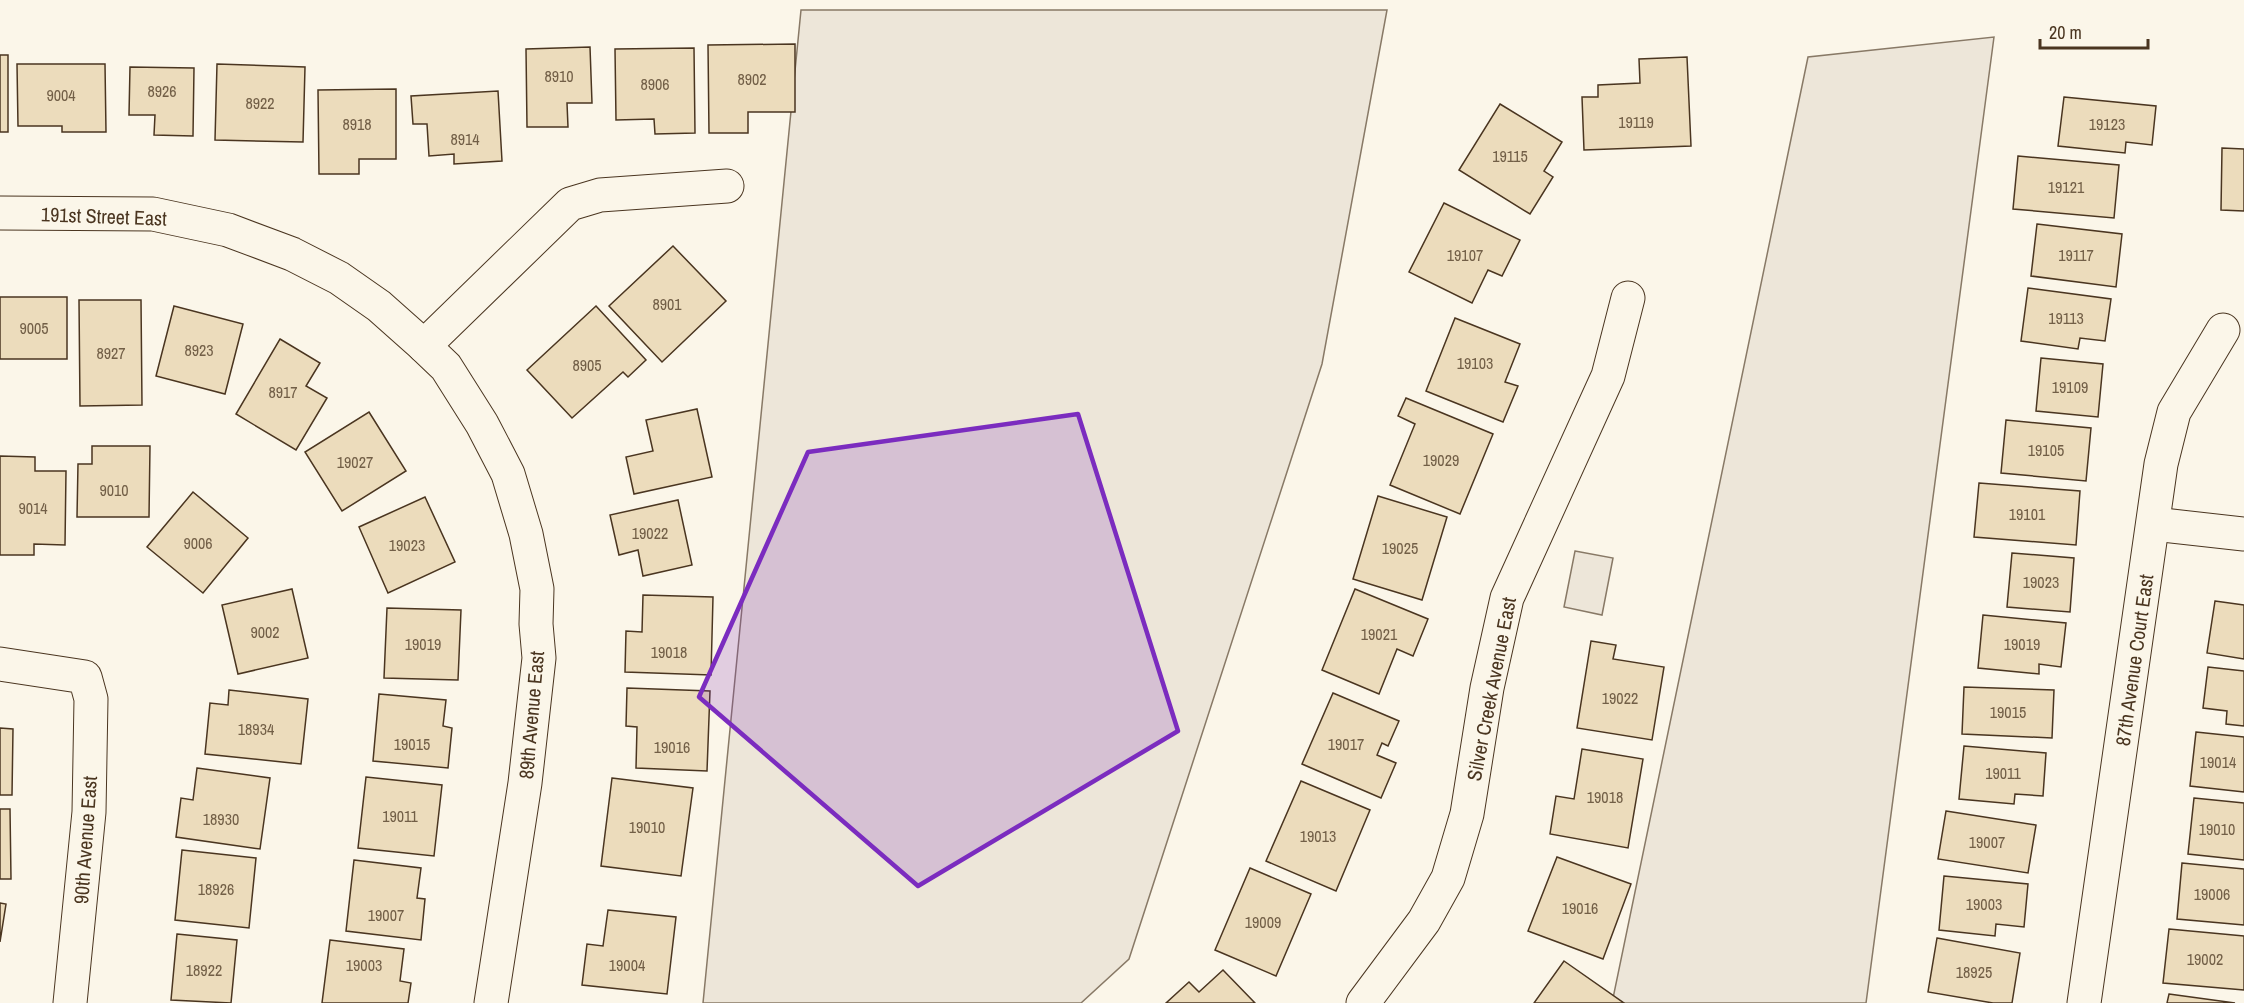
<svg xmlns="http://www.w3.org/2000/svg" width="2244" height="1003" font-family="'Archivo Narrow',sans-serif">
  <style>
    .green { fill: #ede6d9; stroke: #887966; stroke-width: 1.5 }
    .building { fill: #ecdcbc; stroke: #4a3520; stroke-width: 1.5 }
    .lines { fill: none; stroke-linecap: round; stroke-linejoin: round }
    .minor-casing { stroke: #4a3520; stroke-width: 35 }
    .minor { stroke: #fbf6e9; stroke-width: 33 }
    .marked { fill: #7b2cbf; fill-opacity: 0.2; stroke: #7b2cbf; stroke-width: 4.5; stroke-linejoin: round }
    .labels { text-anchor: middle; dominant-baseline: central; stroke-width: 4.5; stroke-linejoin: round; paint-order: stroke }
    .number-label { font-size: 16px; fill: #725f47 }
    .street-label { font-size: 20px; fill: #4a3520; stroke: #fbf6e9 }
  </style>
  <rect width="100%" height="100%" fill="#fbf6e9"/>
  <g class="green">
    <polygon points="801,10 1387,10 1322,364 1129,959 1081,1003 703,1003"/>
    <polygon points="1994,37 1866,1003 1612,1003 1808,57"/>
    <polygon points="1575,551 1613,558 1602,615 1564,607"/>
  </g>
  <g class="building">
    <polygon points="795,44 795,112 748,112 748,133 709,133 708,45"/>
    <polygon points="590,47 592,103 567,103 568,127 527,127 526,49"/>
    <polygon points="694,48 695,133 655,134 654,119 616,120 615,49"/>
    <rect x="0" y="55" width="8" height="77"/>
    <polygon points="1687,57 1691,146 1584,150 1582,97 1598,97 1598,85 1640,83 1639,59"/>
    <polygon points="17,64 105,64 106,132 62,132 62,126 18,126"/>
    <polygon points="217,64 305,67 303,142 215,140"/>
    <polygon points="130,67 194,68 193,136 154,135 155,115 129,115"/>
    <polygon points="396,89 396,159 359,159 359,174 319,174 318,90"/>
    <polygon points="498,91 502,161 454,164 454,154 429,156 427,124 413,124 411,96"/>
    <polygon points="2064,97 2156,106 2152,145 2126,142 2125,153 2058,146"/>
    <polygon points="1500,104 1562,142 1544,171 1553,177 1530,214 1459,170"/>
    <polygon points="2222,148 2244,149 2244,211 2221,210"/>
    <polygon points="2018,156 2119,165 2114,218 2013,209"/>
    <polygon points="1444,203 1520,240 1502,276 1488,270 1472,303 1409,272"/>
    <polygon points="2037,224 2122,234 2116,287 2031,276"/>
    <polygon points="673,246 726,301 662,362 609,306"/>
    <polygon points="2028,288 2111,299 2105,341 2080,338 2078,349 2021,341"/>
    <rect x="0" y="297" width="67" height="62"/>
    <polygon points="79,300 141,300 142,405 80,406"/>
    <polygon points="174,306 243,324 225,394 156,376"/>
    <polygon points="596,306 646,360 628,377 623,372 572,418 527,370"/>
    <polygon points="1455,318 1520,344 1505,382 1518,386 1503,422 1426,391"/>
    <polygon points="280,339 320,363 306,386 327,398 296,450 236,414"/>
    <polygon points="2041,358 2103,364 2098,417 2036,411"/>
    <polygon points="1406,398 1493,434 1460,514 1390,485 1415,424 1398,416"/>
    <polygon points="697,409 712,477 634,494 626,457 653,451 646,420"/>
    <polygon points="369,412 406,471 342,511 305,452"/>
    <polygon points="2006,420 2091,428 2086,481 2001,473"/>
    <polygon points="92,446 150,446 149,517 77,517 78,464 92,464"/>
    <polygon points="0,456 35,457 35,471 66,471 65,545 34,544 34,555 0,555"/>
    <polygon points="1979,483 2080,491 2076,545 1974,537"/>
    <polygon points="193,492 248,538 203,593 147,547"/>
    <polygon points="1378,496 1447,517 1422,600 1353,579"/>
    <polygon points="425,497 455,562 388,593 359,527"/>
    <polygon points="678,500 692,565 643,576 638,550 619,555 610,515"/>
    <polygon points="2012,553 2074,558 2070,612 2007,607"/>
    <polygon points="292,589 308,658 238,674 222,605"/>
    <polygon points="1355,589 1428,619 1413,656 1397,649 1379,694 1322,670"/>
    <polygon points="643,595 713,597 711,675 625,672 626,631 642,632"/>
    <polygon points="2215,601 2244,605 2244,659 2207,653"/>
    <polygon points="387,608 461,610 458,680 384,678"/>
    <polygon points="1983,615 2066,623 2061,667 2039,664 2039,674 1978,668"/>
    <polygon points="1591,641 1616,645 1613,659 1664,667 1652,740 1577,728"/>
    <polygon points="2208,667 2244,671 2244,726 2226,724 2227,711 2203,708"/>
    <polygon points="1964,687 2054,690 2052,738 1962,734"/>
    <polygon points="627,688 710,691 707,771 636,768 637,727 626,726"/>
    <polygon points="229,690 308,699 301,764 205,754 210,703 228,705"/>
    <polygon points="1333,693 1399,721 1388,746 1382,743 1377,755 1396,763 1381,798 1302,764"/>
    <polygon points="379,694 446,700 443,726 452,728 448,768 373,761"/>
    <polygon points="0,728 13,729 12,795 0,795"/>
    <polygon points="2196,732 2244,737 2244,792 2190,786"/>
    <polygon points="1964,746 2046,753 2043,796 2015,794 2014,804 1959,799"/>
    <polygon points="1582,749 1643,759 1628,848 1550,834 1556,796 1574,799"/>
    <polygon points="197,768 270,778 260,849 176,837 181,798 193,800"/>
    <polygon points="366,777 442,785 434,856 358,848"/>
    <polygon points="612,778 693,788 681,876 601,866"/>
    <polygon points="1301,781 1370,810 1336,891 1266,861"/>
    <polygon points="2194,798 2244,803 2244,860 2188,854"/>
    <polygon points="0,809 10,809 11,879 0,879"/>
    <polygon points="1946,811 2036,825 2028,873 1938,859"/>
    <polygon points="182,850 256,858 249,928 175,920"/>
    <polygon points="1557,857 1631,884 1603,959 1528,931"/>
    <polygon points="354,860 421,868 417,898 425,899 421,940 346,931"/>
    <polygon points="2182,863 2244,869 2244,925 2177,919"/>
    <polygon points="1250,868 1311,894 1276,976 1215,950"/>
    <polygon points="1944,876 2028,884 2024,927 1996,924 1995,936 1939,930"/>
    <polygon points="0,903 6,904 0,942"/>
    <polygon points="608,910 676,917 667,994 582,985 587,944 603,946"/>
    <polygon points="2169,929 2244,936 2244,990 2163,983"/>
    <polygon points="177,934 237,940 231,1003 171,1000"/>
    <polygon points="1937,938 2020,953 2012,1003 1993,1003 1928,992"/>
    <polygon points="330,940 404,949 400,981 411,983 408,1003 322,1003"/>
    <polygon points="1564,961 1624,1003 1534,1003"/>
    <polygon points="1223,970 1255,1003 1166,1003 1189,982 1199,992"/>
    <polygon points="2169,994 2235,1003 2167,1003"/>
  </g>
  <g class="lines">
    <defs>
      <g id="minor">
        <polyline points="0,213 153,214 228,230 292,254 339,278 379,306 424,346 446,367 482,424 508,474 526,534 537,589 536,624 539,658 525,783 491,1003"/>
        <polyline points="424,346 570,204 600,195 727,186"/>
        <polyline points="2154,524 2244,534"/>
        <polyline points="0,664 85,677 91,699 89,812 70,1003"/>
        <polyline points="1363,1003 1424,921 1448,878 1467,814 1487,688 1507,598 1608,376 1628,298"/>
        <polyline points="2084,1003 2161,464 2174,412 2223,330"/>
      </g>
    </defs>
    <use href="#minor" class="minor-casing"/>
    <use href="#minor" class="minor"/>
  </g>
  <path class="marked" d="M 1078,414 L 1178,731 L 918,886 L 699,697 L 808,452 Z"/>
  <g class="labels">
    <g class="number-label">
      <text x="559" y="76">8910</text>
      <text x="752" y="79">8902</text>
      <text x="655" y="84">8906</text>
      <text x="162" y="91">8926</text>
      <text x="61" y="95">9004</text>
      <text x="260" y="103">8922</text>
      <text x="1636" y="122">19119</text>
      <text x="357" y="124">8918</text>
      <text x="2107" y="124">19123</text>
      <text x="465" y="139">8914</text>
      <text x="1510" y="156">19115</text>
      <text x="2066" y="187">19121</text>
      <text x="1465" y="255">19107</text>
      <text x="2076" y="255">19117</text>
      <text x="667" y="304">8901</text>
      <text x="2066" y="318">19113</text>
      <text x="34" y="328">9005</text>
      <text x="199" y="350">8923</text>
      <text x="111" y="353">8927</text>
      <text x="1475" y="363">19103</text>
      <text x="587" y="365">8905</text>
      <text x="2070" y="387">19109</text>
      <text x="283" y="392">8917</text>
      <text x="2046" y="450">19105</text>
      <text x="1441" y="460">19029</text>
      <text x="355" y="462">19027</text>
      <text x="114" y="490">9010</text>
      <text x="33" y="508">9014</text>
      <text x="2027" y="514">19101</text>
      <text x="650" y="533">19022</text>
      <text x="198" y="543">9006</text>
      <text x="407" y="545">19023</text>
      <text x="1400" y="548">19025</text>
      <text x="2041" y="582">19023</text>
      <text x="265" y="632">9002</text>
      <text x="1379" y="634">19021</text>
      <text x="423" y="644">19019</text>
      <text x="2022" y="644">19019</text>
      <text x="669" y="652">19018</text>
      <text x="1620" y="698">19022</text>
      <text x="2008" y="712">19015</text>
      <text x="256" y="729">18934</text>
      <text x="412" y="744">19015</text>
      <text x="1346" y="744">19017</text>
      <text x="672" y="747">19016</text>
      <text x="2218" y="762">19014</text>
      <text x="2003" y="773">19011</text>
      <text x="1605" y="797">19018</text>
      <text x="400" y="816">19011</text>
      <text x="221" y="819">18930</text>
      <text x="647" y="827">19010</text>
      <text x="2217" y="829">19010</text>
      <text x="1318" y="836">19013</text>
      <text x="1987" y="842">19007</text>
      <text x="216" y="889">18926</text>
      <text x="2212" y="894">19006</text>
      <text x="1984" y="904">19003</text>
      <text x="1580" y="908">19016</text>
      <text x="386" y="915">19007</text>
      <text x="1263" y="922">19009</text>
      <text x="2205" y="959">19002</text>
      <text x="364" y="965">19003</text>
      <text x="627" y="965">19004</text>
      <text x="204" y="970">18922</text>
      <text x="1974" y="972">18925</text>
    </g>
    <g class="street-label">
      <text transform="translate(104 216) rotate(2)">191st Street East</text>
      <text transform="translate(2134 660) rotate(-82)">87th Avenue Court East</text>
      <text transform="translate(1491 689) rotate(-79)">Silver Creek Avenue East</text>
      <text transform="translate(531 715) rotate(-85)">89th Avenue East</text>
      <text transform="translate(85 840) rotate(-86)">90th Avenue East</text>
    </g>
  </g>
  <path d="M2040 39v9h108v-9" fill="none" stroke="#4a3520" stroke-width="3"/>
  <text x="2049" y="39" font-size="18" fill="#4a3520" stroke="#fbf6e9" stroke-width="4.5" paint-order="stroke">20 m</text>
</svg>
